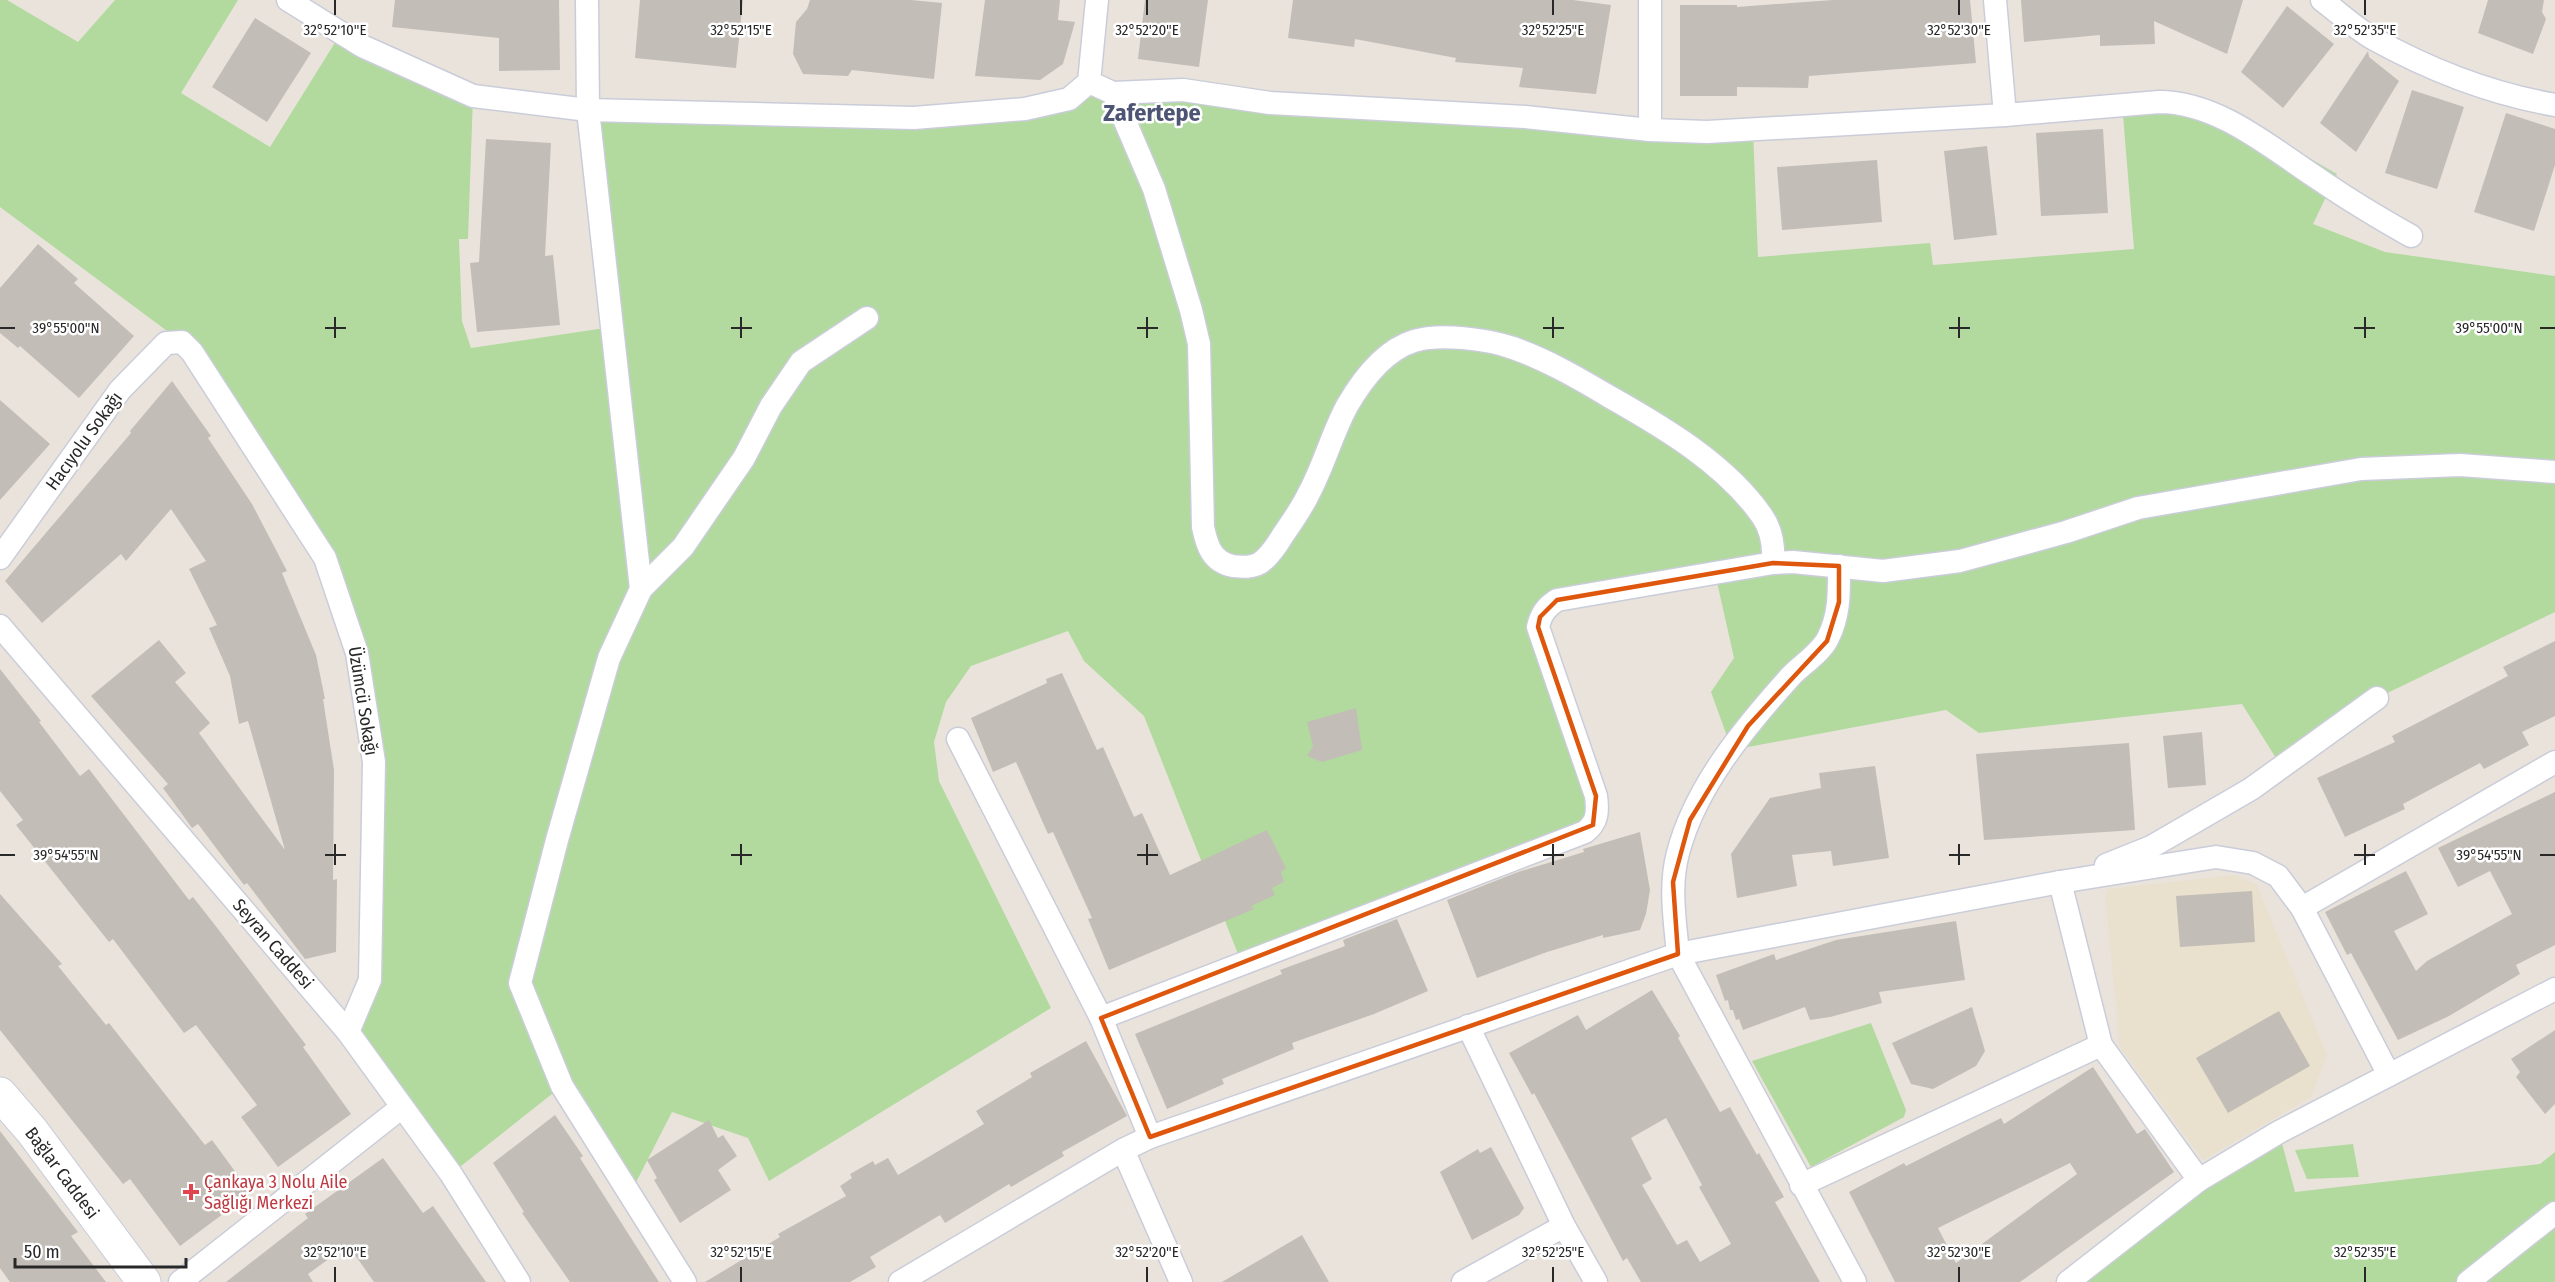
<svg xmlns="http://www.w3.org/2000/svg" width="2555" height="1282" font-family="'Fira Sans Condensed',sans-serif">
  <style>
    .education { fill: #e9e0cd }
    .green { fill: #b2da9e }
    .building { fill: #c2bdb7; fill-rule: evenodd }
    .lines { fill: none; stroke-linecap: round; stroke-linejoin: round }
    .street-casing { stroke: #cacdd9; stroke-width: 25 }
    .secondary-casing { stroke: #cacdd9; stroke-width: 35 }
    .street { stroke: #fff; stroke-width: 22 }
    .secondary { stroke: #fff; stroke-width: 33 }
    .marked { fill: none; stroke: #de570d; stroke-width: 4.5; stroke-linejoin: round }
    .ticks { fill: none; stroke: #282828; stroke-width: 2 }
    .health-dot { fill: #e0444e; stroke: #fff; stroke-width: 2 }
    .labels { text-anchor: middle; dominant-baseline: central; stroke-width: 5; stroke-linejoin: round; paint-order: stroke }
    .street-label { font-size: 18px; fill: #282828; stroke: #fff }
    .health-label { font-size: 18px; fill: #be3a42; stroke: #fff; text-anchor: start }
    .district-label { font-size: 24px; font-weight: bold; fill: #4e5574; stroke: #fff }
    .ticks-label { font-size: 15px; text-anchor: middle; fill: #282828; stroke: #fff; stroke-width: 5; stroke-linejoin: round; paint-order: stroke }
  </style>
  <rect width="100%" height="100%" fill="#e9e3dc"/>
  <polygon class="education" points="2235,875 2257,885 2327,1055 2311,1097 2203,1160 2120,1047 2105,895 2107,889"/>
  <g class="green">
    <polygon points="0,0 7,0 78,42 115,0 238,0 181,93 270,147 341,33 473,96 468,239 459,239 462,321 471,348 612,327 588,110 1025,109 1089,82 1753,129 1758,257 1930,243 1933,265 2134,249 2123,115 2213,102 2337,174 2313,224 2385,252 2555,276 2555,612 2377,698 2281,766 2242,704 1979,733 1946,710 1732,750 1711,692 1734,658 1715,573 1557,600 1540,617 1597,816 1242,964 1144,716 1084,661 1068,631 971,666 946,702 934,742 939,781 1051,1008 769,1181 748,1138 672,1112 630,1194 562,1086 451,1174 348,1032 370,980 374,762 325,558 182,342 0,207"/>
    <polygon points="1871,1023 1906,1110 1904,1117 1811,1167 1752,1061"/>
    <polygon points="2279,1132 2295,1192 2540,1164 2555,1152 2555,1282 2068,1282"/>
    <polygon points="2353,1144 2359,1177 2307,1179 2295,1150"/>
  </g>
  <g class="building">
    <polygon points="395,0 559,0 560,70 499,71 499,38 392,27"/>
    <polygon points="640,0 743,0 736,68 635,58"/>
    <polygon points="810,0 911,0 942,3 934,79 852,70 848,76 803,74 793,54 796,22 807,9"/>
    <polygon points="985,0 1060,0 1058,20 1075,22 1063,64 1040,80 975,76"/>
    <polygon points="1145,0 1208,0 1199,67 1138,59"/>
    <polygon points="1293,0 1573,0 1611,5 1596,94 1519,87 1523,68 1455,62 1456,58 1355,39 1354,47 1288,38"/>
    <polygon points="1833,0 1970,0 1976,63 1809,76 1808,88 1737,87 1737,96 1680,96 1680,5 1737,5 1737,7"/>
    <polygon points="2021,0 2243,0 2227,54 2154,21 2155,44 2100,46 2100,35 2024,42"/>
    <polygon points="2488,0 2544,0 2542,12 2546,19 2533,54 2478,33"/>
    <polygon points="2287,6 2334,44 2283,108 2241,72"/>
    <polygon points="255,18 311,53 267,122 212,87"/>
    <polygon points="2368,51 2369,57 2399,81 2356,152 2320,123"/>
    <polygon points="2412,90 2464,107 2437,189 2385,173"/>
    <polygon points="2506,113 2555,129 2555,165 2534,231 2474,212"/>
    <polygon points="2103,129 2108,213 2041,216 2036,133"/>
    <polygon points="486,139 551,143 545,256 553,255 560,325 477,332 470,263 479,262"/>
    <polygon points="1987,146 1997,235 1954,240 1944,151"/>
    <polygon points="1877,160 1882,222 1782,230 1777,167"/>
    <polygon points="38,244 78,279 74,283 134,336 79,398 20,346 18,348 0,333 0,288"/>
    <polygon points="172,381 211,436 208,438 252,504 287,571 282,573 316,655 325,699 323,699 334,770 333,880 337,879 336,952 305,959 247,883 244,885 198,824 192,828 163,788 168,784 91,696 159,640 186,673 175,682 210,723 199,733 285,850 248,721 239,724 230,676 209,628 217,625 189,569 206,561 171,509 126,561 121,554 42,623 5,581 131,433 130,431"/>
    <polygon points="0,400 50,444 0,500"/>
    <polygon points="2555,641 2555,716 2522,732 2529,745 2484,769 2480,763 2403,804 2405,809 2345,837 2317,778 2395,742 2392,736 2508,676 2503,667"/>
    <polygon points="0,669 41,721 39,722 80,776 89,769 189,900 193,897 218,929 306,1045 303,1047 351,1114 278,1167 241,1117 257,1105 196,1025 184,1033 113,939 109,942 16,825 23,820 0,791"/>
    <polygon points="1062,673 1097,750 1103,747 1134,817 1142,813 1170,875 1267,830 1286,868 1281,872 1284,882 1272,888 1275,895 1251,906 1254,909 1109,970 1088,919 1092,918 1053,832 1048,834 1016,762 993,772 971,718 1047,683 1046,679"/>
    <polygon points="1356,708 1362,750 1322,762 1307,756 1313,746 1307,722"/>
    <polygon points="2202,732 2206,785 2168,788 2163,736"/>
    <polygon points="2129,743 2135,830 1984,840 1976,754"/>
    <polygon points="1875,766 1889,858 1833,866 1831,851 1792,855 1797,886 1737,898 1731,854 1770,798 1821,788 1819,773"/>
    <polygon points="2555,792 2555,945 2516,965 2520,974 2449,1016 2398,1040 2351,953 2347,955 2325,912 2406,871 2428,914 2394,931 2416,971 2427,961 2512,914 2490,871 2458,887 2438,848"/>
    <polygon points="1640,832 1650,890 1646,914 1640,930 1603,938 1603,935 1547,952 1477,978 1447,900 1518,872 1584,852 1583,849"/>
    <polygon points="2252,891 2255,942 2180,947 2176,896"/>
    <polygon points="0,894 62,964 58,966 106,1025 109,1023 205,1145 212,1140 251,1193 180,1246 130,1179 123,1184 0,1030"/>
    <polygon points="1397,919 1428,991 1374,1014 1292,1043 1294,1049 1222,1079 1224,1084 1167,1109 1135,1034 1282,974 1280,970 1345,946 1343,940"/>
    <polygon points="1956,921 1965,980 1879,992 1882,1003 1830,1017 1810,1020 1805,1007 1743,1030 1739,1019 1736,1020 1733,1010 1730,1010 1728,1000 1725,1001 1716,975 1774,954 1776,960 1836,940"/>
    <path d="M 1652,990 L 1680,1036 L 1678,1038 L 1720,1112 L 1730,1107 L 1757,1155 L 1759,1153 L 1784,1197 L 1775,1202 L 1820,1282 L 1641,1282 L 1627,1258 L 1623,1261 L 1534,1093 L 1532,1095 L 1509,1053 L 1578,1015 L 1586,1030 ZM 1666,1118 L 1702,1185 L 1699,1187 L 1731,1244 L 1700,1262 L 1687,1240 L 1677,1245 L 1642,1185 L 1652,1179 L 1631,1138 Z"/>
    <polygon points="1972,1007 1985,1051 1976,1066 1933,1089 1911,1084 1892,1043"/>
    <polygon points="2279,1011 2310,1066 2228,1113 2196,1058"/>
    <polygon points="2555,1030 2555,1104 2545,1114 2516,1077 2520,1072 2511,1059"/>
    <polygon points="1086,1041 1127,1116 1062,1152 1064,1156 1011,1187 1009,1184 945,1223 940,1215 870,1257 876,1267 850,1282 705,1282 780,1237 778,1234 846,1196 840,1186 852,1178 850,1174 873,1161 875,1165 888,1158 898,1175 984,1124 976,1111 1032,1077 1030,1073"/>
    <path d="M 2093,1067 L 2137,1134 L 2145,1129 L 2174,1172 L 2020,1282 L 1895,1282 L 1849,1192 L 1904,1163 L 1906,1166 L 2001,1118 L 2004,1124 ZM 2070,1163 L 2077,1174 L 1956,1263 L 1938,1228 Z"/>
    <polygon points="555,1115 583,1156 580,1158 659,1282 570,1282 522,1213 524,1212 493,1163"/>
    <polygon points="709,1120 718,1138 723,1135 737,1156 718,1170 731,1190 680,1223 654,1180 657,1178 647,1160"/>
    <polygon points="0,1131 78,1232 71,1236 106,1282 10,1282 0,1268"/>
    <polygon points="1491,1147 1524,1208 1519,1215 1472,1240 1440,1172 1478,1149 1480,1153"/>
    <polygon points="383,1158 423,1213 433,1206 486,1282 374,1282 348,1245 308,1274 313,1282 226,1282 308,1218 305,1214"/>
    <polygon points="1302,1235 1329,1282 1222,1282"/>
  </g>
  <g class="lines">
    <defs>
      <g id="street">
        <polyline points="288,0 362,46 473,96 588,110 914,118 1025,109 1069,99 1089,82 1097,0"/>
        <polyline points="587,0 588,110 641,589 609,658 557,840 520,983 562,1086 685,1282"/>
        <path d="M 2322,0 C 2339,13 2355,28 2374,39 C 2430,70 2492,94 2555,105"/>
        <path d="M 1089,82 L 1113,93 L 1154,189 L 1191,310 L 1199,344 L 1203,527 C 1207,546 1212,562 1233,566 C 1243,567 1251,568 1260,563 C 1270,556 1277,545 1283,535 C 1292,522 1302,508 1309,493 C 1324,465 1332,434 1347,406 C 1362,380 1385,350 1414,341 C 1440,333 1487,339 1513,348 C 1547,360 1578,378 1610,397 C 1663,427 1726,464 1762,516 C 1772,530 1774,547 1773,563"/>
        <polyline points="1113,93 1183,90 1270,103 1525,117 1650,130 1707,132 2005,115 1995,0"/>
        <path d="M 2005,115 L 2159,102 C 2219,102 2272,149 2320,180 C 2349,200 2379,218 2411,236"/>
        <polyline points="1650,130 1650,0"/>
        <polyline points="0,558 120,390 166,343 182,342 192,352 325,558 357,653 374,762 370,980 348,1032"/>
        <path d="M 1839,566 C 1839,592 1840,614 1828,638 C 1821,653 1801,665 1790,677 C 1745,727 1695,787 1678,853 C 1669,886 1675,921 1678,954 L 1855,1282"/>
        <polyline points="641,589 683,547 744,458 771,406 801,362 867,318"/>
        <polyline points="0,626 348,1032 451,1174 519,1282"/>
        <polyline points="958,739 1101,1018 1150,1137"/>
        <polyline points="2106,865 2151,847 2251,789 2377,698"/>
        <polyline points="2060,882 2101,1045 2199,1180"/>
        <polyline points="2302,908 2555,762"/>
        <path d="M 1101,1018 L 1585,832 C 1598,822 1598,811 1596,796 L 1538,627 C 1541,614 1546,607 1557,600 L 1773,563 L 1793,562 L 1883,571 L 1960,561 L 2066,532 L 2138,508 L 2361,469 L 2460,465 L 2555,472"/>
        <polyline points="1468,1026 1564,1226 1596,1282"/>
        <polyline points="1123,1150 1181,1282"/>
        <polyline points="1801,1185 2101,1045"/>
        <polyline points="180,1282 402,1107"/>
        <polyline points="900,1282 1123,1150 1150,1137 1678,954 2060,882 2216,857 2253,863 2278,876 2302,908 2389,1075"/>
        <polyline points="1463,1282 1564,1226"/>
        <polyline points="2068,1282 2199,1180 2279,1132 2555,989"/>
        <polyline points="2468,1282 2555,1213"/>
      </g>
      <polyline id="secondary" points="0,1094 32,1131 144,1282"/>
    </defs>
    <use href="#street" class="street-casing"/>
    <use href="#secondary" class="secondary-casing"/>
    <use href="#street" class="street"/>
    <use href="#secondary" class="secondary"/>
  </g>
  <path class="marked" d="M 1773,563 L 1839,566 L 1839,602 L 1827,641 L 1748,726 L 1690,820 L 1673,882 L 1678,954 L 1150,1137 L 1101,1018 L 1593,825 L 1596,796 L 1538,627 L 1540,617 L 1557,600 Z"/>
  <path class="ticks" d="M 335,0 L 335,15M 741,0 L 741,15M 1147,0 L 1147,15M 1553,0 L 1553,15M 1959,0 L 1959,15M 2365,0 L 2365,15M 335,317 L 335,338M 741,317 L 741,338M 1147,317 L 1147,338M 1553,317 L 1553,338M 1959,317 L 1959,338M 2365,317 L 2365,338M 0,328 L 15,328M 325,328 L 346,328M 731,328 L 752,328M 1137,328 L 1158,328M 1543,328 L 1564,328M 1949,328 L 1970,328M 2354,328 L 2375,328M 2540,328 L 2555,328M 335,844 L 335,865M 741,844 L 741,865M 1147,844 L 1147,865M 1553,844 L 1553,865M 1959,844 L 1959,865M 2365,844 L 2365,865M 0,855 L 15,855M 325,855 L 346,855M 731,855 L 752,855M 1137,855 L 1158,855M 1543,855 L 1564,855M 1949,855 L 1970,855M 2354,855 L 2375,855M 2540,855 L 2555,855M 335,1267 L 335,1282M 741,1267 L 741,1282M 1147,1267 L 1147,1282M 1553,1267 L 1553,1282M 1959,1267 L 1959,1282M 2365,1267 L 2365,1282"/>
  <path class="health-dot" d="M188 1183h6v6h6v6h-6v6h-6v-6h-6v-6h6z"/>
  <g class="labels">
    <g class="street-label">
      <text transform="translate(84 441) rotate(-54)">Hacıyolu Sokağı</text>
      <text transform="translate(363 701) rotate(81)">Üzümcü Sokağı</text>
      <text transform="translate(273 944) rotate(49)">Seyran Caddesi</text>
      <text transform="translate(62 1173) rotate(53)">Bağlar Caddesi</text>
    </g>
    <g class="health-label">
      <text x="204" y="1182">Çankaya 3 Nolu Aile<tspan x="204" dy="21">Sağlığı Merkezi</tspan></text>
    </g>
    <g class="district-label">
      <text x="1152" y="113">Zafertepe</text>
    </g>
  </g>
  <g class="ticks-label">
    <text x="335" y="35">32°52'10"E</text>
    <text x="741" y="35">32°52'15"E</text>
    <text x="1147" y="35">32°52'20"E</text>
    <text x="1553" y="35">32°52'25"E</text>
    <text x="1959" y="35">32°52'30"E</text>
    <text x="2365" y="35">32°52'35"E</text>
    <text x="66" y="333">39°55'00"N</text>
    <text x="2489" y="333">39°55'00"N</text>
    <text x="66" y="860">39°54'55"N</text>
    <text x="2489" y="860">39°54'55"N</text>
    <text x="335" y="1257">32°52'10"E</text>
    <text x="741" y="1257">32°52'15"E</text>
    <text x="1147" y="1257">32°52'20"E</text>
    <text x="1553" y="1257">32°52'25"E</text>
    <text x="1959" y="1257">32°52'30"E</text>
    <text x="2365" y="1257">32°52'35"E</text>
  </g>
  <path d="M15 1258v9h171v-9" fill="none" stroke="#282828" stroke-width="3"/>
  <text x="24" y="1258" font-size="18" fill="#282828" stroke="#ffffff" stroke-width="4.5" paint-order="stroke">50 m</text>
</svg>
